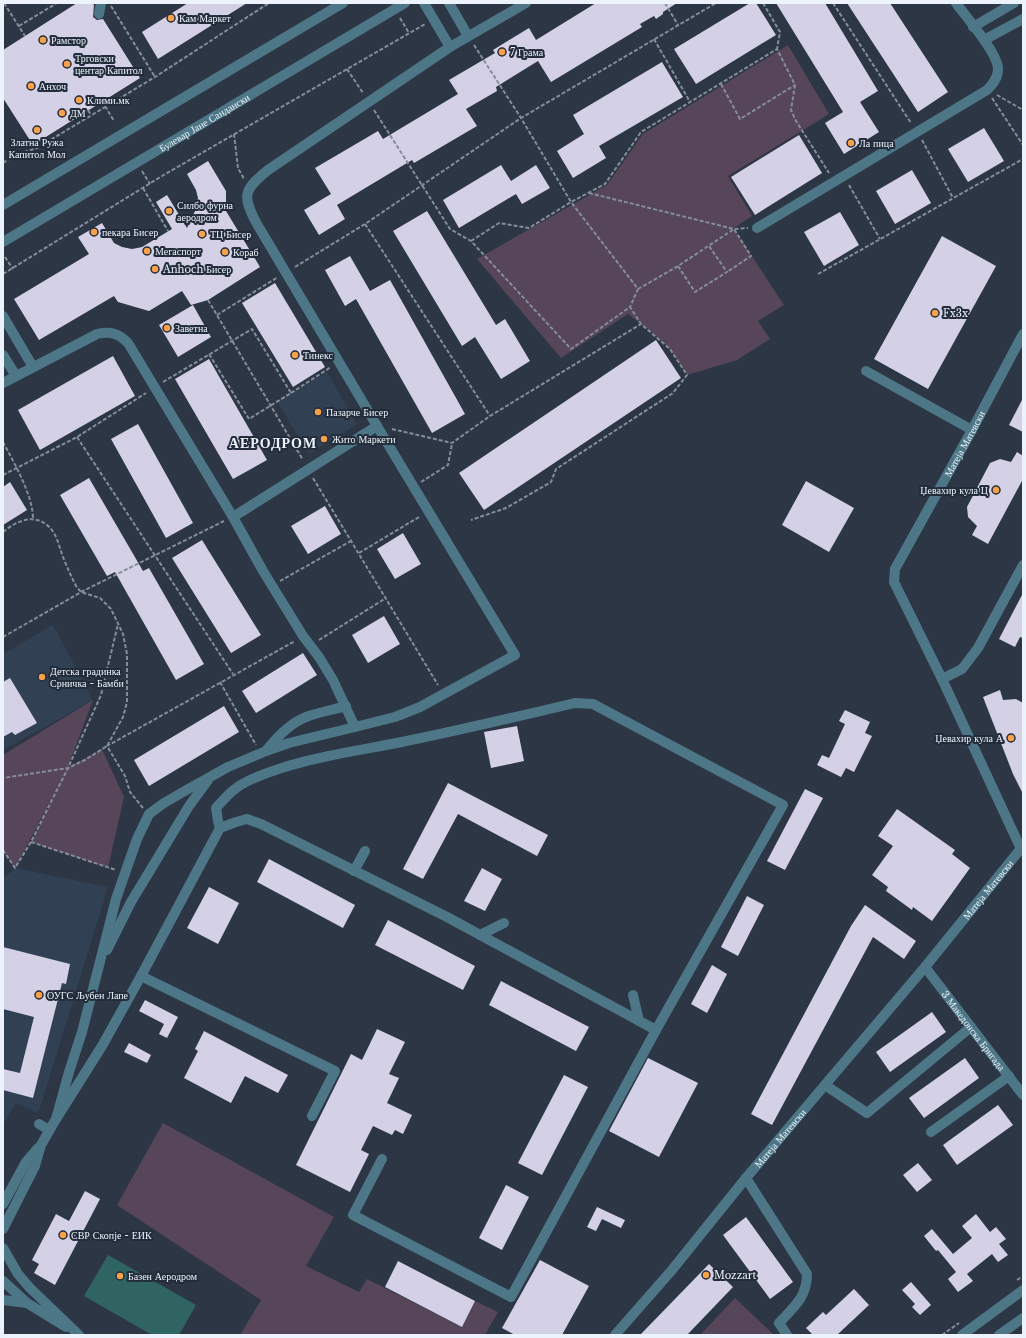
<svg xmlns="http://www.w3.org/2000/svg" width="1026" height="1338" font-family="'Libre Baskerville',serif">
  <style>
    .built { fill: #324054 }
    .green { fill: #574559 }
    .water { fill: #2f6462 }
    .building { fill: #d4d1e7 }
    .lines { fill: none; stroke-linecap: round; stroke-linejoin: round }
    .path { stroke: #848d99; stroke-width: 2; stroke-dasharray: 4 2; stroke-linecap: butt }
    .minor { stroke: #4d7686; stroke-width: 10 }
    .poi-dot { fill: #f8a14a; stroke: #232c3a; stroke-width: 1.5 }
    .labels { text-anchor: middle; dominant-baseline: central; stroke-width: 4; stroke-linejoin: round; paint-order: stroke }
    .poi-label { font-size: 10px; fill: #ecf3fc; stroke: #232c3a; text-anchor: start }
    .street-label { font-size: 10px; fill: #ecf3fc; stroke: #232c3a }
    .district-label { font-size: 14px; font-weight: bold; letter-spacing: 1px; fill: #ecf3fc; stroke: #232c3a }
  </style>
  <rect width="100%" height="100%" fill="#2c3645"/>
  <g class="built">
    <polygon points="327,372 357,424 309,454 277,401"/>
    <polygon points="53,625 93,700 3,750 3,654"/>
    <polygon points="15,868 108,887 41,1105 37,1113 16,1103 3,1125 3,879"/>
  </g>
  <g class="green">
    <polygon points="788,45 829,114 728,176 752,216 677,266 734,229 784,305 758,321 770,339 737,360 687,375 670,349 654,334 628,314 561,358 477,259 607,185 643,134"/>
    <polygon points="93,700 68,767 102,749 124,797 108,868 31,842 56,791 15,868 3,850 3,755"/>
    <polygon points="163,1123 334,1217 306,1266 359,1292 367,1279 462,1327 475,1301 498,1312 485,1335 240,1335 261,1300 117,1205"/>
    <polygon points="735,1298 774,1335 700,1335"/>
  </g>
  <polygon class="water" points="108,1255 196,1305 179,1335 152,1335 84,1296"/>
  <g class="building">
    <polygon points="77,3 92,3 94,5 93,17 97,20 103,19 140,78 33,145 3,98 3,50"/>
    <polygon points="188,3 247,3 158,59 142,32"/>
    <polygon points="596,3 677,3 663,12 663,14 656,19 654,16 640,24 642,27 551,82 538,61 496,87 497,91 466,109 477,126 414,163 412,160 337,205 345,219 319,235 304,210 331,194 315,168 378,131 383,139 458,94 449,80 495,53 493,50 529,28 536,40"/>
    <polygon points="750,3 756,3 776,35 696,84 674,49"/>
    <polygon points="776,3 825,3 878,91 860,102 879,132 844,154 825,123 843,112"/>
    <polygon points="847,3 890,3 948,92 918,112"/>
    <polygon points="662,62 683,97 599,146 606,158 573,178 557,151 584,134 573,115"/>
    <polygon points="984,128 1004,161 968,182 948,149"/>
    <polygon points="799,135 822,173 755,215 731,177"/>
    <polygon points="208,161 226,191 226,211 260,267 208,300 191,305 182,291 149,311 118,302 114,296 39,340 14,299 89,254 78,237 102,223 114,243 122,247 132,249 142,247 172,229 156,202 167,195 187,228 196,209 198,198 196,190 187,174"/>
    <polygon points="501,165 511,181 536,165 550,188 522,204 516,194 459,228 443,200"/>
    <polygon points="912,170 931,203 895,224 876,191"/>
    <polygon points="427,211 496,325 505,319 530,361 501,379 475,337 462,346 393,231"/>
    <polygon points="840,212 859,245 824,266 804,232"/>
    <polygon points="942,236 996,266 928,389 874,359"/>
    <polygon points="350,256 370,291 390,280 465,414 432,433 356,299 345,306 325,270"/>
    <polygon points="275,283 325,367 293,387 242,303"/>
    <polygon points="193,305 211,337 178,357 159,325"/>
    <polygon points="656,340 681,378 484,510 459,473"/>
    <polygon points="113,356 135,396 40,450 18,410"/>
    <polygon points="209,359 267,460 233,479 175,379"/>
    <polygon points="1023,398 1023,432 1009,425"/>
    <polygon points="138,424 193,523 166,538 111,439"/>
    <polygon points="1017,452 1023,456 1023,479 988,544 972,535 977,526 968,517 967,507 990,463 1000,459 1011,462"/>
    <polygon points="89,478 143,571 149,568 204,664 176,680 115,572 107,576 60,495"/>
    <polygon points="806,481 854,508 829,552 782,525"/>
    <polygon points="10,482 27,510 3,525 3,487"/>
    <polygon points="325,506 341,534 308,554 291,526"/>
    <polygon points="403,533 421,564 395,579 377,549"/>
    <polygon points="202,540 261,635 231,653 172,558"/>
    <polygon points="1023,593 1023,638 1020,637 1015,647 999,639"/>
    <polygon points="384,616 400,644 368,663 352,635"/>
    <polygon points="303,653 317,675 256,713 242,691"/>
    <polygon points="10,678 37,723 15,735 12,732 3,737 3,682"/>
    <polygon points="1000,690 1003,700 1016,699 1023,703 1023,794 1013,774 983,697"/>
    <polygon points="224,706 239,732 149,786 134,760"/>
    <polygon points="845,710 870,722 865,733 872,736 854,772 846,768 841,777 817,765 822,755 829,758 845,724 839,721"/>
    <polygon points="517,726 524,761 491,768 484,732"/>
    <polygon points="448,783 548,835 537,856 458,814 423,879 403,869"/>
    <polygon points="805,789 823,798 785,870 767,861"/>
    <polygon points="897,809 955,850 952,854 970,868 932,921 913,907 912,910 886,891 888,887 872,875 893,846 878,836"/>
    <polygon points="269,859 355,905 343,928 257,882"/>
    <polygon points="482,868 502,879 485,911 464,901"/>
    <polygon points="209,887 239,903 218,944 187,928"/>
    <polygon points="747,896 764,905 738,956 721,947"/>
    <polygon points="865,905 916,941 904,959 873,937 772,1125 751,1114 851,926"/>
    <polygon points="388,920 475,966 463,990 375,945"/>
    <polygon points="3,947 70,964 66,984 62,983 33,1098 3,1090 3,1069 20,1073 34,1017 3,1009"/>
    <polygon points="712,965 727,974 707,1013 691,1004"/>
    <polygon points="501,981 589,1027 576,1051 489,1005"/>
    <polygon points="145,1000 178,1017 167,1038 159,1034 164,1024 139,1011"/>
    <polygon points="932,1012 946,1032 890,1072 876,1052"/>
    <polygon points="377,1029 405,1042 389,1074 399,1078 387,1103 412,1115 403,1134 395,1130 392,1135 373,1126 361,1150 369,1154 350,1192 296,1165 351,1054 362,1060"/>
    <polygon points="204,1031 288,1075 278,1093 245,1076 231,1103 184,1078 198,1051 195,1049"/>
    <polygon points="129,1043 151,1055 147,1063 124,1052"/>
    <polygon points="648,1058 698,1083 659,1157 609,1131"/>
    <polygon points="965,1058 979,1078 924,1118 909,1098"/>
    <polygon points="564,1075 588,1087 542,1175 518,1163"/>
    <polygon points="998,1105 1013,1125 957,1165 943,1145"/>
    <polygon points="918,1163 932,1180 917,1192 903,1175"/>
    <polygon points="506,1185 529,1197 502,1250 479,1238"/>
    <polygon points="85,1191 100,1199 55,1285 34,1273 39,1264 32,1260 56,1214 69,1221"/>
    <polygon points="597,1207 625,1220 621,1228 602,1219 596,1231 587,1227"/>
    <polygon points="976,1214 990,1232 996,1227 1006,1239 999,1244 1008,1255 998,1262 992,1254 967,1274 973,1281 958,1292 948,1279 956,1272 938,1250 936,1251 924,1236 932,1229 953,1254 972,1238 962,1226"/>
    <polygon points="746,1217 793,1282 770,1299 723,1235"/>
    <polygon points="540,1260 589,1286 562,1335 515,1335 502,1328"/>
    <polygon points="398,1261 475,1301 462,1327 385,1287"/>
    <polygon points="709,1264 733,1287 687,1335 640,1335"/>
    <polygon points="911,1282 931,1305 920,1315 912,1307 915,1304 902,1290"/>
    <polygon points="854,1289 869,1305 837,1335 813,1335 806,1328 823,1312 826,1315"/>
  </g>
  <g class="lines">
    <g class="path">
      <polyline points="4,3 25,36"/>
      <polyline points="665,3 678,25"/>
      <polyline points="763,3 780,32 777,49"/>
      <polyline points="833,3 911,123"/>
      <polyline points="111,6 155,77"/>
      <polyline points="400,18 409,33"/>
      <polyline points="19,26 57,3"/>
      <polyline points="654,39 690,102"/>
      <polyline points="474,45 521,118 571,202 638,289 630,307"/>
      <polyline points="347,69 363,93"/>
      <polyline points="721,84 740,119 795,85"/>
      <polyline points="997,95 1023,110"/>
      <polyline points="992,98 1023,145"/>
      <polyline points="105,106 114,121"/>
      <polyline points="88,110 91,115"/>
      <polyline points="374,110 450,229 471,241 571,349 630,307 641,324 670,349 687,375 673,393 556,469 551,482 506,508 471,520"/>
      <polyline points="234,134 238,168 244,179"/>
      <polyline points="922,140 953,198"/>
      <polyline points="3,163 13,156 37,148 155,77 269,3"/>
      <polyline points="142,171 150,184"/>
      <polyline points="849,185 880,239"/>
      <polyline points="143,188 168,231"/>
      <polyline points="589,193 734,229 748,228"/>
      <polyline points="365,224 490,416"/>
      <polyline points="471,241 499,223 529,228 571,202 605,184 641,132 777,49 795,85 791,110 796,121 829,173"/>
      <polyline points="5,257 13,269"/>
      <polyline points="678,266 695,292 727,272 709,246"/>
      <polyline points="295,267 365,224 521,118 716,3"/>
      <polyline points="3,274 162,176 425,24"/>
      <polyline points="818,274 1023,159"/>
      <polyline points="638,289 678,266 734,229 751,256 727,272"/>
      <polyline points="208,300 303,460"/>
      <polyline points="217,315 278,277"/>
      <polyline points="163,382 252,329 291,393 249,419 209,354"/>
      <polyline points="291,393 331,367"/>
      <polyline points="392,429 452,443 490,416 641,324"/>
      <polyline points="77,437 233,674"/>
      <path d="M 3,442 C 14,463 33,495 33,519"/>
      <polyline points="3,475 77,437 146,393"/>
      <polyline points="313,478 438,685"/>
      <polyline points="421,482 448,465 452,444"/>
      <path d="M 3,532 C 20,518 40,512 54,533 C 58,540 60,549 63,557 C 67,567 71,576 76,586 L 81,592 L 100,598 L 111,609 L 123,634 L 127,654 L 127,702 L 123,717 L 107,746 L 85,760 L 68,768 L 3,778"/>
      <polyline points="359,553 419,517"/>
      <polyline points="280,581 351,541"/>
      <polyline points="3,637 81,592 224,521"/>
      <polyline points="319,640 386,598"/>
      <polyline points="220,682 256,745"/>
      <polyline points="143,808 130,792 125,776 107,746 295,641"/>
      <polyline points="31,842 116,870"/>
      <polyline points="3,850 15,868 31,842 68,768 101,695 118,624"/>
      <polyline points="1017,1280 1023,1276"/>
      <polyline points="942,1335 959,1323"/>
    </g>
    <g class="minor">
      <polyline points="424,3 450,47"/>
      <polyline points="449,3 468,36"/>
      <polyline points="99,14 101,3"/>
      <polyline points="973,27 1014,3"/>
      <polyline points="984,40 1023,19"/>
      <polyline points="3,205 343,3"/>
      <path d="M 757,228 L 987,90 C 993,84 998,78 998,69 C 998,53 966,17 956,3"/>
      <path id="s1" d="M 3,242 L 405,3"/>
      <polyline points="3,316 33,367"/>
      <polyline points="3,355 16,376"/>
      <polyline points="866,371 972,430"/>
      <path d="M 3,383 L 97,334 C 110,331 118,333 128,343 L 233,517 L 263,571 L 303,636 L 319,657 L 333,680 L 355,727 L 395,717 L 420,707 L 515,655 L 377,426 L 257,224 C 242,196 243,190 268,170 L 450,47 L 526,3"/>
      <polyline points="233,517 377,426"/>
      <polyline points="942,679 962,669 978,648 1023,565"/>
      <path d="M 266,751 C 277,737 290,723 306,717 C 319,712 333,710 346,706"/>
      <path d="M 220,828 L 218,821 L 216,808 C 226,797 234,787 248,781 C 292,760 350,752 397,743 C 457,731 516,717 575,703 L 593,704 L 783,805 L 656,1030 L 511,1297 L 353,1215 L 382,1159"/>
      <path id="s2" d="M 1021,849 L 942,679 L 894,582 L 895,569 L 972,430 L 1023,334"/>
      <polyline points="354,871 365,851"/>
      <polyline points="480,935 504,923"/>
      <polyline points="107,950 131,902 189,806 208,780"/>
      <path id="s3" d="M 925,967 L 1023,1095"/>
      <polyline points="141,976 335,1071 312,1116"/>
      <polyline points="633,995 639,1021"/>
      <polyline points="825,1085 867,1113 971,1027"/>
      <polyline points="56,1119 102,1046 141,976 220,828 236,822 247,819 261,824 447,917 656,1030"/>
      <polyline points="39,1124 49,1130"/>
      <polyline points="931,1132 1009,1076"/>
      <path d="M 746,1178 L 807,1274 C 807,1297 794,1307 779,1323 L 787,1335"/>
      <polyline points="3,1204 26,1162 38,1148"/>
      <polyline points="3,1229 35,1166 41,1145 56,1119 69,1072 82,1032 116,899 137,839 149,814 164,803 190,788 228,767 266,751 289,743 355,727"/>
      <polyline points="3,1248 18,1274 30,1288 79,1335"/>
      <polyline points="3,1281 27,1303 66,1327"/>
      <polyline points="3,1300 27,1303"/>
      <path id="s4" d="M 615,1335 L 672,1270 L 746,1178 L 925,967 L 1023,846"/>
      <polyline points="962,1335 1023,1290"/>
      <polyline points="999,1335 1023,1318"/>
    </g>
  </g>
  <g class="poi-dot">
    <circle cx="171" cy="18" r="4"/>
    <circle cx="43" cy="40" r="4"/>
    <circle cx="502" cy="52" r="4"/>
    <circle cx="67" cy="64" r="4"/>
    <circle cx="31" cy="86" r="4"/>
    <circle cx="79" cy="100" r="4"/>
    <circle cx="62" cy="113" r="4"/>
    <circle cx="37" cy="130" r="4"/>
    <circle cx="851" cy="143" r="4"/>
    <circle cx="169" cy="211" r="4"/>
    <circle cx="94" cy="232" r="4"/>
    <circle cx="202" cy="234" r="4"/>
    <circle cx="147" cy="251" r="4"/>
    <circle cx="225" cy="252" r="4"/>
    <circle cx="155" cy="269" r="4"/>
    <circle cx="935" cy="313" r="4"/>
    <circle cx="167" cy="328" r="4"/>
    <circle cx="295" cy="355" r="4"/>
    <circle cx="318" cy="412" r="4"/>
    <circle cx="324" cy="439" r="4"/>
    <circle cx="996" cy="490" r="4"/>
    <circle cx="42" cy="677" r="4"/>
    <circle cx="1011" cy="738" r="4"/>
    <circle cx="39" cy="995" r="4"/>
    <circle cx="63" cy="1235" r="4"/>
    <circle cx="706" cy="1275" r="4"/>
    <circle cx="120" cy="1276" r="4"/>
  </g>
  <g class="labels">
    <g class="poi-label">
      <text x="179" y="18">Кам Маркет</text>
      <text x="51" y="40">Рамстор</text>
      <text x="510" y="52">7 Грама</text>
      <text x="75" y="58">Трговски<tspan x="75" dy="12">центар Капитол</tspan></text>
      <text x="39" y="86">Анхоч</text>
      <text x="87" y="100">Клими.мк</text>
      <text x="70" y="113">ДМ</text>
      <text x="37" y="142" text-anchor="middle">Златна Ружа<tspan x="37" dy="12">Капитол Мол</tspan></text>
      <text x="859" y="143">Ла пица</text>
      <text x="177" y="205">Силбо фурна<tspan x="177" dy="12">аеродром</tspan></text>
      <text x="102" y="232">пекара Бисер</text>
      <text x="210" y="234">ТЦ Бисер</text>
      <text x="155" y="251">Мегаспорт</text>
      <text x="233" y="252">Кораб</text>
      <text x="163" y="269">Anhoch Бисер</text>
      <text x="943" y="313">Fx3x</text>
      <text x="175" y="328">Заветна</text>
      <text x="303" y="355">Тинекс</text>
      <text x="326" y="412">Пазарче Бисер</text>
      <text x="332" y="439">Жито Маркети</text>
      <text x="988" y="490" text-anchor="end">Џевахир кула Ц</text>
      <text x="50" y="671">Детска градинка<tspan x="50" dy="12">Срничка - Бамби</tspan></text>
      <text x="1003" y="738" text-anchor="end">Џевахир кула А</text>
      <text x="47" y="995">ОУГС Љубен Лапе</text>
      <text x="71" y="1235">СВР Скопје - ЕИК</text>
      <text x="714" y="1275">Mozzart</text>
      <text x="128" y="1276">Базен Аеродром</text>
    </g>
    <g class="street-label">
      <text stroke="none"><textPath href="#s1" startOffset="234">Булевар Јане Сандански</textPath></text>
      <text stroke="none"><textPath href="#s2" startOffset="452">Матеја Матевски</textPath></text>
      <text stroke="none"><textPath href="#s4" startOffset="581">Матеја Матевски</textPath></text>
      <text stroke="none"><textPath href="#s3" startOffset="80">3 Македонска Бригада</textPath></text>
      <text stroke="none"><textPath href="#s4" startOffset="257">Матеја Матевски</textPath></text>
    </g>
    <g class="district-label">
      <text x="273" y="443">АЕРОДРОМ</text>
    </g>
  </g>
  <rect width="1026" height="1338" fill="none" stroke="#ecf3fc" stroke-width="8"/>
</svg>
